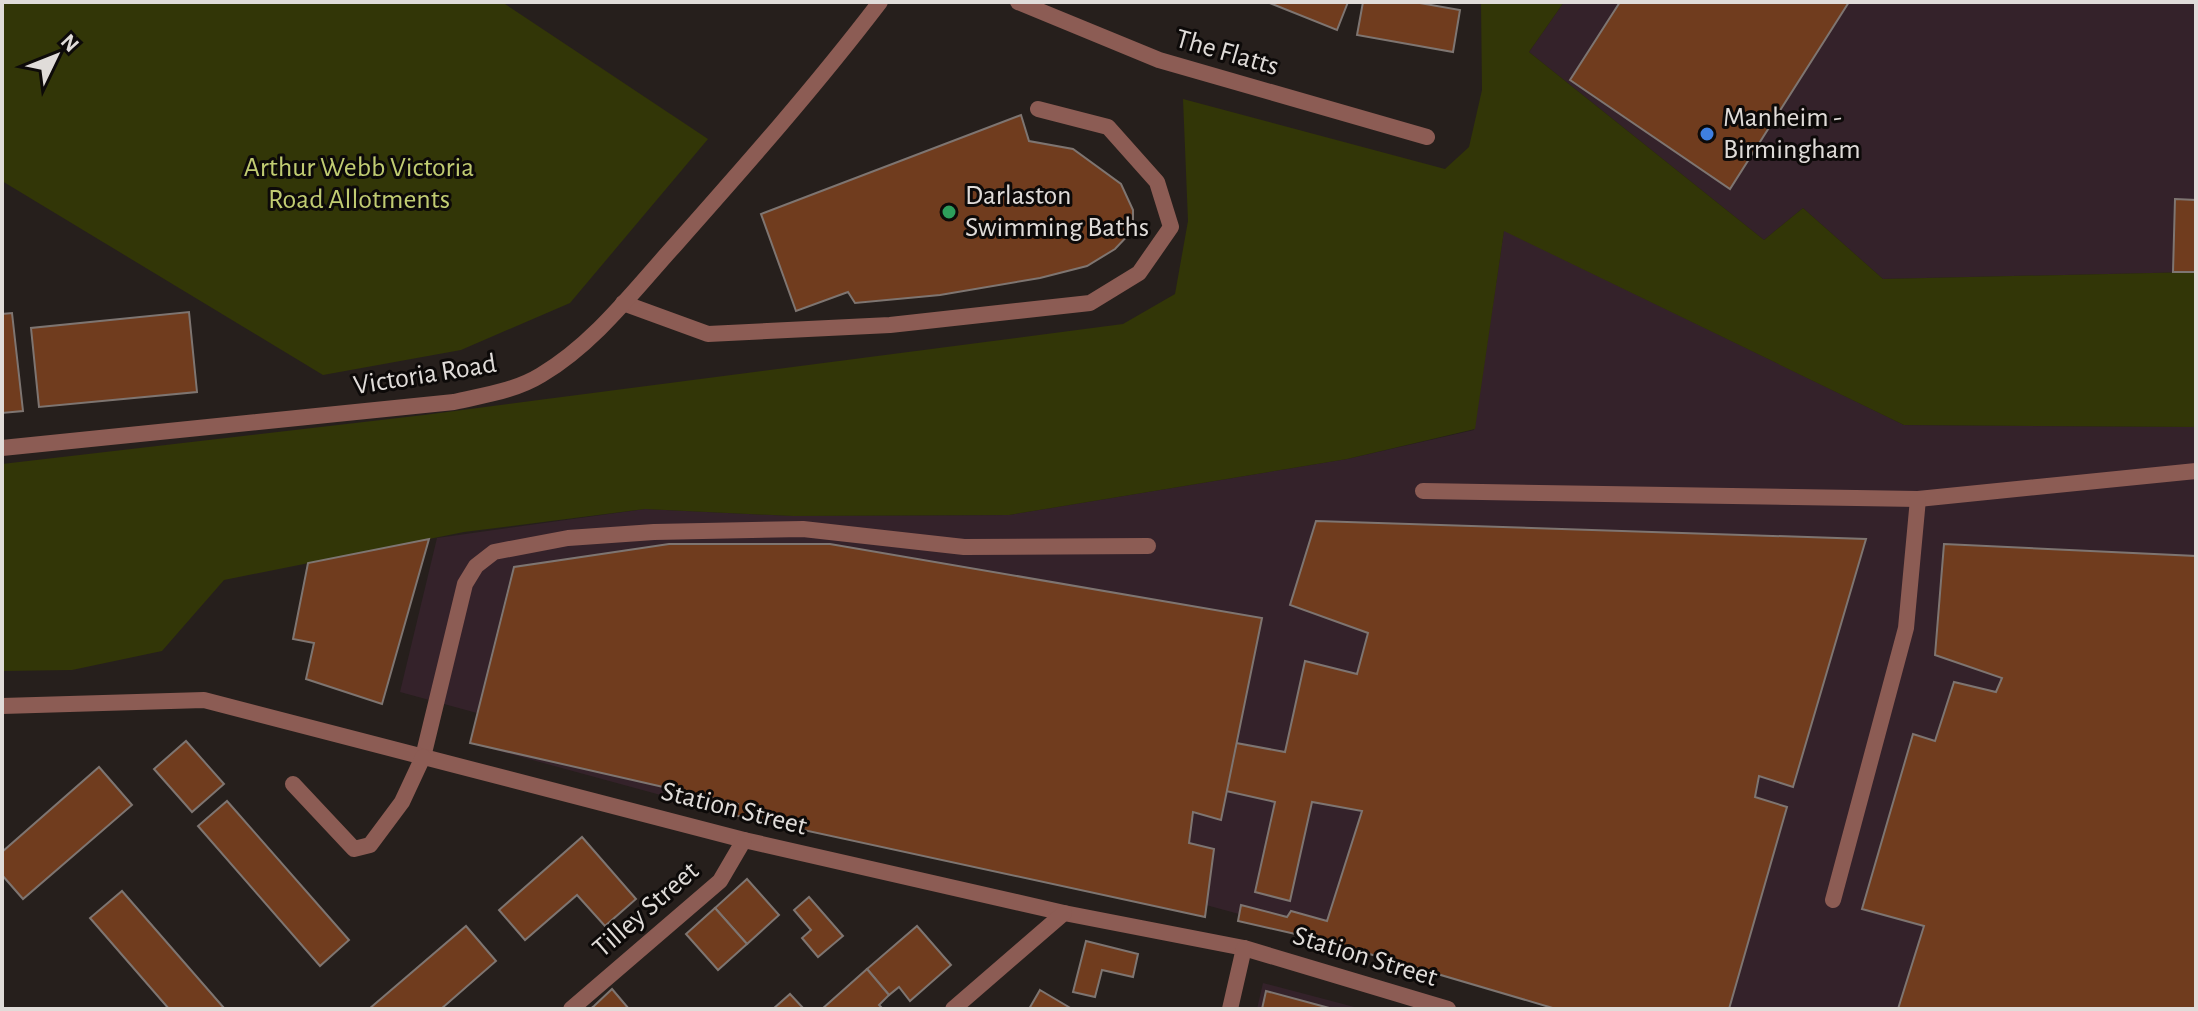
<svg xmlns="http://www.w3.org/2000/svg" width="2198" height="1011" font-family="'Alegreya Sans',sans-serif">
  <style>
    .industrial { fill: #34222a }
    .green { fill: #323607 }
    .building { fill: #703c1e; stroke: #7e7571; stroke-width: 2 }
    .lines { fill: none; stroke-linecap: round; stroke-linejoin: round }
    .service { stroke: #8c5c54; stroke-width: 16 }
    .minor { stroke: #8c5c54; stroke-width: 16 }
    .tertiary { stroke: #8c5c54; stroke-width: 16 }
    .shop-dot { fill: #3f7fe0; stroke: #0d0a09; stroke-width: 3 }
    .leisure-dot { fill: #2e9e5b; stroke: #0d0a09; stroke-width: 3 }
    .labels { text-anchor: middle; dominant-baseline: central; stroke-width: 6; stroke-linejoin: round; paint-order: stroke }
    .street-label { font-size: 28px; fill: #e0dcd9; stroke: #0d0a09 }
    .poi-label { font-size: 28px; fill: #e0dcd9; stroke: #0d0a09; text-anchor: start }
    .park-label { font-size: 28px; fill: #c1cc72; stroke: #0d0a09 }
  </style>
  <rect width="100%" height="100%" fill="#261f1c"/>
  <g class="industrial">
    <polygon points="1564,2 2196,2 2196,272 1883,279 1803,208 1764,240 1529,52"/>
    <polygon points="1504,230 1904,425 2196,427 2196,1009 1556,1009 1322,940 1238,921 1239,914 1206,905 1205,917 734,815 470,743 477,713 400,692 437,538 645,509 793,516 1009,515 1347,459 1474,430"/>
    <polygon points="1263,983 1362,1009 1257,1009"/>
  </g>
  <g class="green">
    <polygon points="2,2 502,2 708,139 570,303 461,350 323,375 2,181"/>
    <polygon points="1481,2 1564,2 1529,52 1764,240 1803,208 1883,279 2196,272 2196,427 1904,425 1504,231 1475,429 1347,459 1009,515 793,516 645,509 464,532 224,580 162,651 72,670 2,671 2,464 424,415 1123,324 1175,294 1188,221 1183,99 1445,169 1469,147 1482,90"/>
  </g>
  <g class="building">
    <polygon points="1267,2 1348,2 1337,30"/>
    <polygon points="1363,2 1414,2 1460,10 1453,52 1357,35"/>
    <polygon points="1620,2 1849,2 1730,189 1570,80"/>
    <polygon points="1021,115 1029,141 1073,149 1121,184 1133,210 1133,230 1115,249 1087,266 1040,278 940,295 855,303 848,292 796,311 761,214"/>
    <polygon points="2175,199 2196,200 2196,272 2173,272"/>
    <polygon points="189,312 197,392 39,407 31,328"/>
    <polygon points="12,313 23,411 2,413 2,314"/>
    <polygon points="1316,521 1866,539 1793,787 1759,776 1755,797 1787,807 1729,1009 1556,1009 1322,940 1238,921 1241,905 1287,917 1291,911 1327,921 1362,811 1312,802 1290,901 1255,892 1275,802 1226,791 1236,743 1285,752 1305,661 1357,674 1368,633 1290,605"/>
    <polygon points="429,539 382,704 306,679 314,643 293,639 308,563"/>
    <polygon points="669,544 830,544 1262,618 1221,820 1193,812 1189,843 1214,849 1205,917 734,815 738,804 470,743 514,567"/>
    <polygon points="1944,544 2196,556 2196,1009 1898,1009 1924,926 1862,909 1913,734 1935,741 1954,682 1996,692 2002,678 1935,655"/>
    <polygon points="186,741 224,784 192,812 154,769"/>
    <polygon points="99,767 132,805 23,899 2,875 2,852"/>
    <polygon points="227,801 349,940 320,966 198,826"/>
    <polygon points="582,837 636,899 605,926 577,895 525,940 499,910"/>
    <polygon points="747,879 779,915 747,944 715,908"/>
    <polygon points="122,891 224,1008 223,1009 169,1009 90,918"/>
    <polygon points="809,897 843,936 818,957 802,938 811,930 794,910"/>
    <polygon points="715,908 747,944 718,970 686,934"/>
    <polygon points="466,926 496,961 441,1009 369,1009"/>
    <polygon points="917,926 951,965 910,1001 899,987 889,995 867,969"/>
    <polygon points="1086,941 1138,954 1133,977 1102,970 1095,997 1073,992"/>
    <polygon points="867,969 889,995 879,1005 883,1009 822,1009"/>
    <polygon points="612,989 629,1009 590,1009 594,1006"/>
    <polygon points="1040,990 1072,1009 1029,1009"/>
    <polygon points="1266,991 1333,1009 1262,1009"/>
    <polygon points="790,994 804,1009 773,1009"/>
  </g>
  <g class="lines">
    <g class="service">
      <polyline points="623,303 708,334 890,325 1090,303 1139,273 1171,227 1157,182 1108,127 1038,109"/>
      <polyline points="1423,491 1918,499 2196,471"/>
      <polyline points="423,757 465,584 476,566 494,552 568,538 654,532 803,529 964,547 1148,546"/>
      <polyline points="1833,900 1906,628 1918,499"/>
    </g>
    <g class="minor">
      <polyline points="1018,2 1159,60 1427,137"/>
      <polyline points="2,706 204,700 744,840 1064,913 1244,948 1448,1009"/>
      <polyline points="293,784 354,849 370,845 402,802 423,757"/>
      <polyline points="571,1009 720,881 744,840"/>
      <polyline points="953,1009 1064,913"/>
      <polyline points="1230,1009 1244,948"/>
    </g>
    <path class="tertiary" d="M 2,448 L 454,402 C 484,395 515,391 541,375 C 595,343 635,289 676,244 C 746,165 816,86 880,2"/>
  </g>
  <circle class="shop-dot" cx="1707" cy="134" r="8"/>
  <circle class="leisure-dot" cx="949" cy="212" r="8"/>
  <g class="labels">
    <g class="street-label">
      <text transform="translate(1227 53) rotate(16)">The Flatts</text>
      <text transform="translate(425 375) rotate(-9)">Victoria Road</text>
      <text transform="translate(734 809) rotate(14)">Station Street</text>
      <text transform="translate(646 910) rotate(-41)">Tilley Street</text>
      <text transform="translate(1365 957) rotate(17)">Station Street</text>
    </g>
    <g class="poi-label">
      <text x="1723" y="118">Manheim -<tspan x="1723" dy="32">Birmingham</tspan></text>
      <text x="965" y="196">Darlaston<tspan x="965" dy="32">Swimming Baths</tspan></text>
    </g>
    <g class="park-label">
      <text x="359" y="168">Arthur Webb Victoria<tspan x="359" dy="32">Road Allotments</tspan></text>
    </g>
  </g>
  <rect width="2198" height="1011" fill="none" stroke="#e0dcd9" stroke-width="8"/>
  <g transform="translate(56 56) rotate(47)" stroke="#0d0a09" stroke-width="6" paint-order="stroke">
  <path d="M0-6L14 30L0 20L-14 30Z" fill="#e0dcd9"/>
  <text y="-12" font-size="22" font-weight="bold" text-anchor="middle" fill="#e0dcd9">N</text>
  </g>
</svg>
